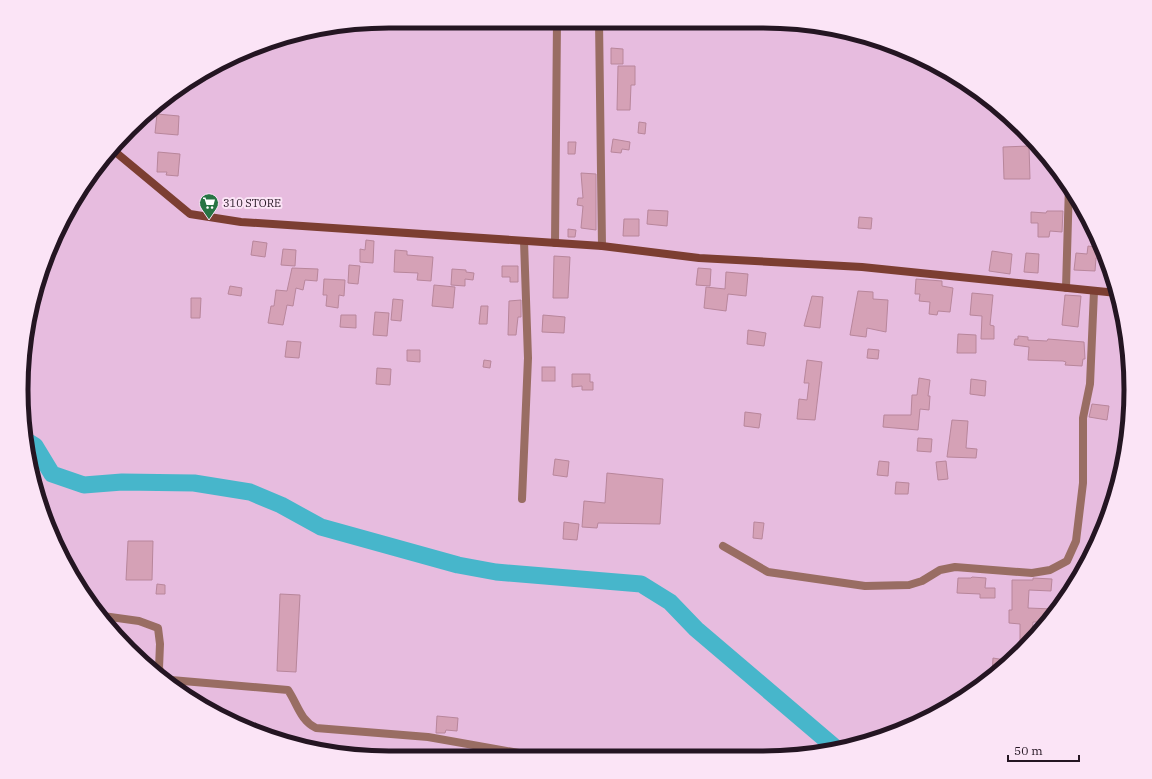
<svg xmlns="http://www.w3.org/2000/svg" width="1152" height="779" font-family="'IBM Plex Serif',serif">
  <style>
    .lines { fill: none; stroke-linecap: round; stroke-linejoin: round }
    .river { stroke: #47b6cb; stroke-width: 17 }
    .building { fill: #d5a1b6; stroke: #b8869b }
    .street { stroke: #996d63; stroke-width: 8 }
    .secondary { stroke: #7c3e32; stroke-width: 8 }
    .labels { text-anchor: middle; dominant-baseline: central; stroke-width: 4; stroke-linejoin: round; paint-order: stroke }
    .poi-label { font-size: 11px; fill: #241522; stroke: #fbe4f6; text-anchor: start }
    .rim { fill: none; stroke: #241522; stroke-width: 5 }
  </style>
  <rect width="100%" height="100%" fill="#e7bcdf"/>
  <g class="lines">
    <polyline class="river" points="27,441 35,446 52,474 84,485 122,482 194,483 250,492 281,505 321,527 458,565 496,572 641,584 670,602 696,629 838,750"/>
  </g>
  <g class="building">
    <polygon points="611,48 623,49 623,64 611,64"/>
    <polygon points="618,66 635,66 635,85 631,85 630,110 617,110"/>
    <polygon points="157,114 179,116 178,135 155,133"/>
    <polygon points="639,122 646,123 645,134 638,133"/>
    <polygon points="613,139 630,142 629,150 622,149 621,153 611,152"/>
    <polygon points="568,142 576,142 575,154 568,154"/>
    <polygon points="1029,146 1030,179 1004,179 1003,147"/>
    <polygon points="158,152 180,154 178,176 166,175 167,172 157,172"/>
    <polygon points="581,173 596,174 596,230 581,228 583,206 577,205 578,198 583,198"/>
    <polygon points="648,210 668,211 667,226 647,224"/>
    <polygon points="1047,211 1063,211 1062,232 1050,231 1049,237 1038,237 1038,223 1031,223 1031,212 1046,213"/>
    <polygon points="859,217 872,218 871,229 858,228"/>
    <polygon points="624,219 639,219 639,236 623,236"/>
    <polygon points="568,229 576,230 575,237 568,237"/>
    <polygon points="366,240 374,241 373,263 360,262 360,249 365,250"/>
    <polygon points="253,241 267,243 265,257 251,255"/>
    <polygon points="1088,246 1102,248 1106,258 1096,258 1095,271 1074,270 1076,253 1087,254"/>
    <polygon points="283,249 296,250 295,266 281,265"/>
    <polygon points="395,250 407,251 407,255 433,257 431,281 417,280 418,273 394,272"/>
    <polygon points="992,251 1012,254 1010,274 989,271"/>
    <polygon points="1026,253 1039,254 1038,273 1024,272"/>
    <polygon points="554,256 570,257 568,298 553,298"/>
    <polygon points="349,265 360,266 358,284 348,283"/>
    <polygon points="502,266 518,266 518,282 510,282 510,277 502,277"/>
    <polygon points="292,268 318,269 317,281 305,280 303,290 296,288 293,306 287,305 283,325 268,323 271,306 274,306 276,290 287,291"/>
    <polygon points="698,268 711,269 710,286 696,285"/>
    <polygon points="452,269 466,270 466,272 474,273 473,280 465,279 465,286 451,285"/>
    <polygon points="726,272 748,274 746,296 728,294 726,311 704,308 706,287 725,289"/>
    <polygon points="324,279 345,280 344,296 339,295 338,308 326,306 327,295 323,295"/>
    <polygon points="916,279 942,281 942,286 953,288 950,312 938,311 937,315 929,314 930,302 919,301 920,294 915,294"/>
    <polygon points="434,285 455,287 453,308 432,306"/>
    <polygon points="230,286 242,288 241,296 228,294"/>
    <polygon points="858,291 873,292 873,299 888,300 886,332 867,328 866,337 850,335"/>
    <polygon points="972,293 993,295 990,325 994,326 994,339 981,339 982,316 970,315"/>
    <polygon points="1065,295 1081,296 1078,327 1062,325"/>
    <polygon points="812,296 823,297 820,328 804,326"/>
    <polygon points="191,298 201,298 200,318 191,318"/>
    <polygon points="393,299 403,300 401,321 391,320"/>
    <polygon points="521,300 521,317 518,317 516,335 508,335 509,301"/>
    <polygon points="481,306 488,306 487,324 479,324"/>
    <polygon points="375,312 389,313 387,336 373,335"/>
    <polygon points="341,315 356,315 356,328 340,327"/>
    <polygon points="543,315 565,317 564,333 542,332"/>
    <polygon points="748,330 766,333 764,346 747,344"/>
    <polygon points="958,334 976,335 976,353 957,353"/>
    <polygon points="1018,336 1028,337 1028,340 1047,341 1048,339 1084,342 1085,359 1083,359 1082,366 1065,365 1066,362 1063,361 1028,360 1029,347 1014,345 1015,339 1018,339"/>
    <polygon points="287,341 301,342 299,358 285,357"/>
    <polygon points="868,349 879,350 878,359 867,358"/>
    <polygon points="407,350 420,350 420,362 407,361"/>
    <polygon points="484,360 491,361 490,368 483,367"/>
    <polygon points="807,360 822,362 815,420 797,419 799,399 807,400 809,383 804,383"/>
    <rect x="542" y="367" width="13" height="14"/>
    <polygon points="377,368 391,369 390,385 376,384"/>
    <polygon points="572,374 590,374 590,382 593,382 593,390 582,390 582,386 572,387"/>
    <polygon points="919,378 930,380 928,396 930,396 929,410 920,409 918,430 883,427 884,415 911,415 912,395 917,395"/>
    <polygon points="971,379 986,381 985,396 970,394"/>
    <polygon points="1092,404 1109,406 1107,420 1089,417"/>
    <polygon points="745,412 761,414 759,428 744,426"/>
    <polygon points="952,420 968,421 966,448 977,449 976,458 947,457"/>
    <polygon points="918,438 932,439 931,452 917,451"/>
    <polygon points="555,459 569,461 567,477 553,475"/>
    <polygon points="879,461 889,462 888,476 877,475"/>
    <polygon points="946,461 948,479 938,480 936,462"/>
    <polygon points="607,473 663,479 660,524 598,523 597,528 582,527 584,501 605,503"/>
    <polygon points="896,482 909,483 908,494 895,494"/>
    <polygon points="564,522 579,524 577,540 563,539"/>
    <polygon points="754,522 764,523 762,539 753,538"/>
    <polygon points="128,541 153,541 152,580 126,580"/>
    <polygon points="972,577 986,578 985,588 995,588 995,598 980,598 980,594 957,593 958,578 971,578"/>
    <polygon points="1033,578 1052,579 1051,591 1029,590 1028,608 1053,609 1053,614 1046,622 1033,622 1032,639 1026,647 1020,647 1020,624 1009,623 1009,610 1012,610 1012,580 1033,580"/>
    <polygon points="157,584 165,585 165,594 156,594"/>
    <polygon points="280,594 300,595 296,672 277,671"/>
    <polygon points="993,658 1005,660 1004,665 992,676"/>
    <polygon points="437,716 458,718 457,731 446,730 445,733 436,733"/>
  </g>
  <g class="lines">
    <g class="street">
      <polyline points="599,21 602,246"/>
      <polyline points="555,243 557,21"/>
      <polyline points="1066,288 1069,185"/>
      <polyline points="522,499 528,358 524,241"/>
      <polyline points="723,546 768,572 865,586 909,585 922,581 940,570 955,567 1032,573 1050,570 1067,561 1076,541 1083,483 1083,418 1090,384 1094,291"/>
      <polyline points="103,616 139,621 158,628 160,644 159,668 161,673"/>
      <path d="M 171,680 L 288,690 C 298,705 300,720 316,728 L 428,737 L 547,758"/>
    </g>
    <polyline class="secondary" points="113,150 190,214 241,222 602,246 699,258 862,267 1117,293"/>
  </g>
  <defs>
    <symbol id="supermarket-pin" viewBox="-11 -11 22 30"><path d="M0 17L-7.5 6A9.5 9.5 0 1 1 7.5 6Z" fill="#277443" stroke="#fbe4f6"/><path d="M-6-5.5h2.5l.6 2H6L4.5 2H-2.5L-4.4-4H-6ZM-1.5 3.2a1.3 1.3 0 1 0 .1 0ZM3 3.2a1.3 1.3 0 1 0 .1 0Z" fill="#fff"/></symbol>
  </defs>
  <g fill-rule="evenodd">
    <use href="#supermarket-pin" x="198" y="192" width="22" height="30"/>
  </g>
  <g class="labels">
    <g class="poi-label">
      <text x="223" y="203">310 STORE</text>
    </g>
  </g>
  <path d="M0 0H1152V779H0ZM389 28H763A361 361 0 0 1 1124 389V390A361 361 0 0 1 763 751H389A361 361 0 0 1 28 390V389A361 361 0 0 1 389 28Z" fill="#fbe4f6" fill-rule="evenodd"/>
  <path class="rim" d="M389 28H763A361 361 0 0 1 1124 389V390A361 361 0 0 1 763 751H389A361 361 0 0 1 28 390V389A361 361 0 0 1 389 28Z"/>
  <path d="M1008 755v6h71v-6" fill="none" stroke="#241522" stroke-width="2"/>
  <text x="1014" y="755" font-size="12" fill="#241522" stroke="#fbe4f6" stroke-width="3" paint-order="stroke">50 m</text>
</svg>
